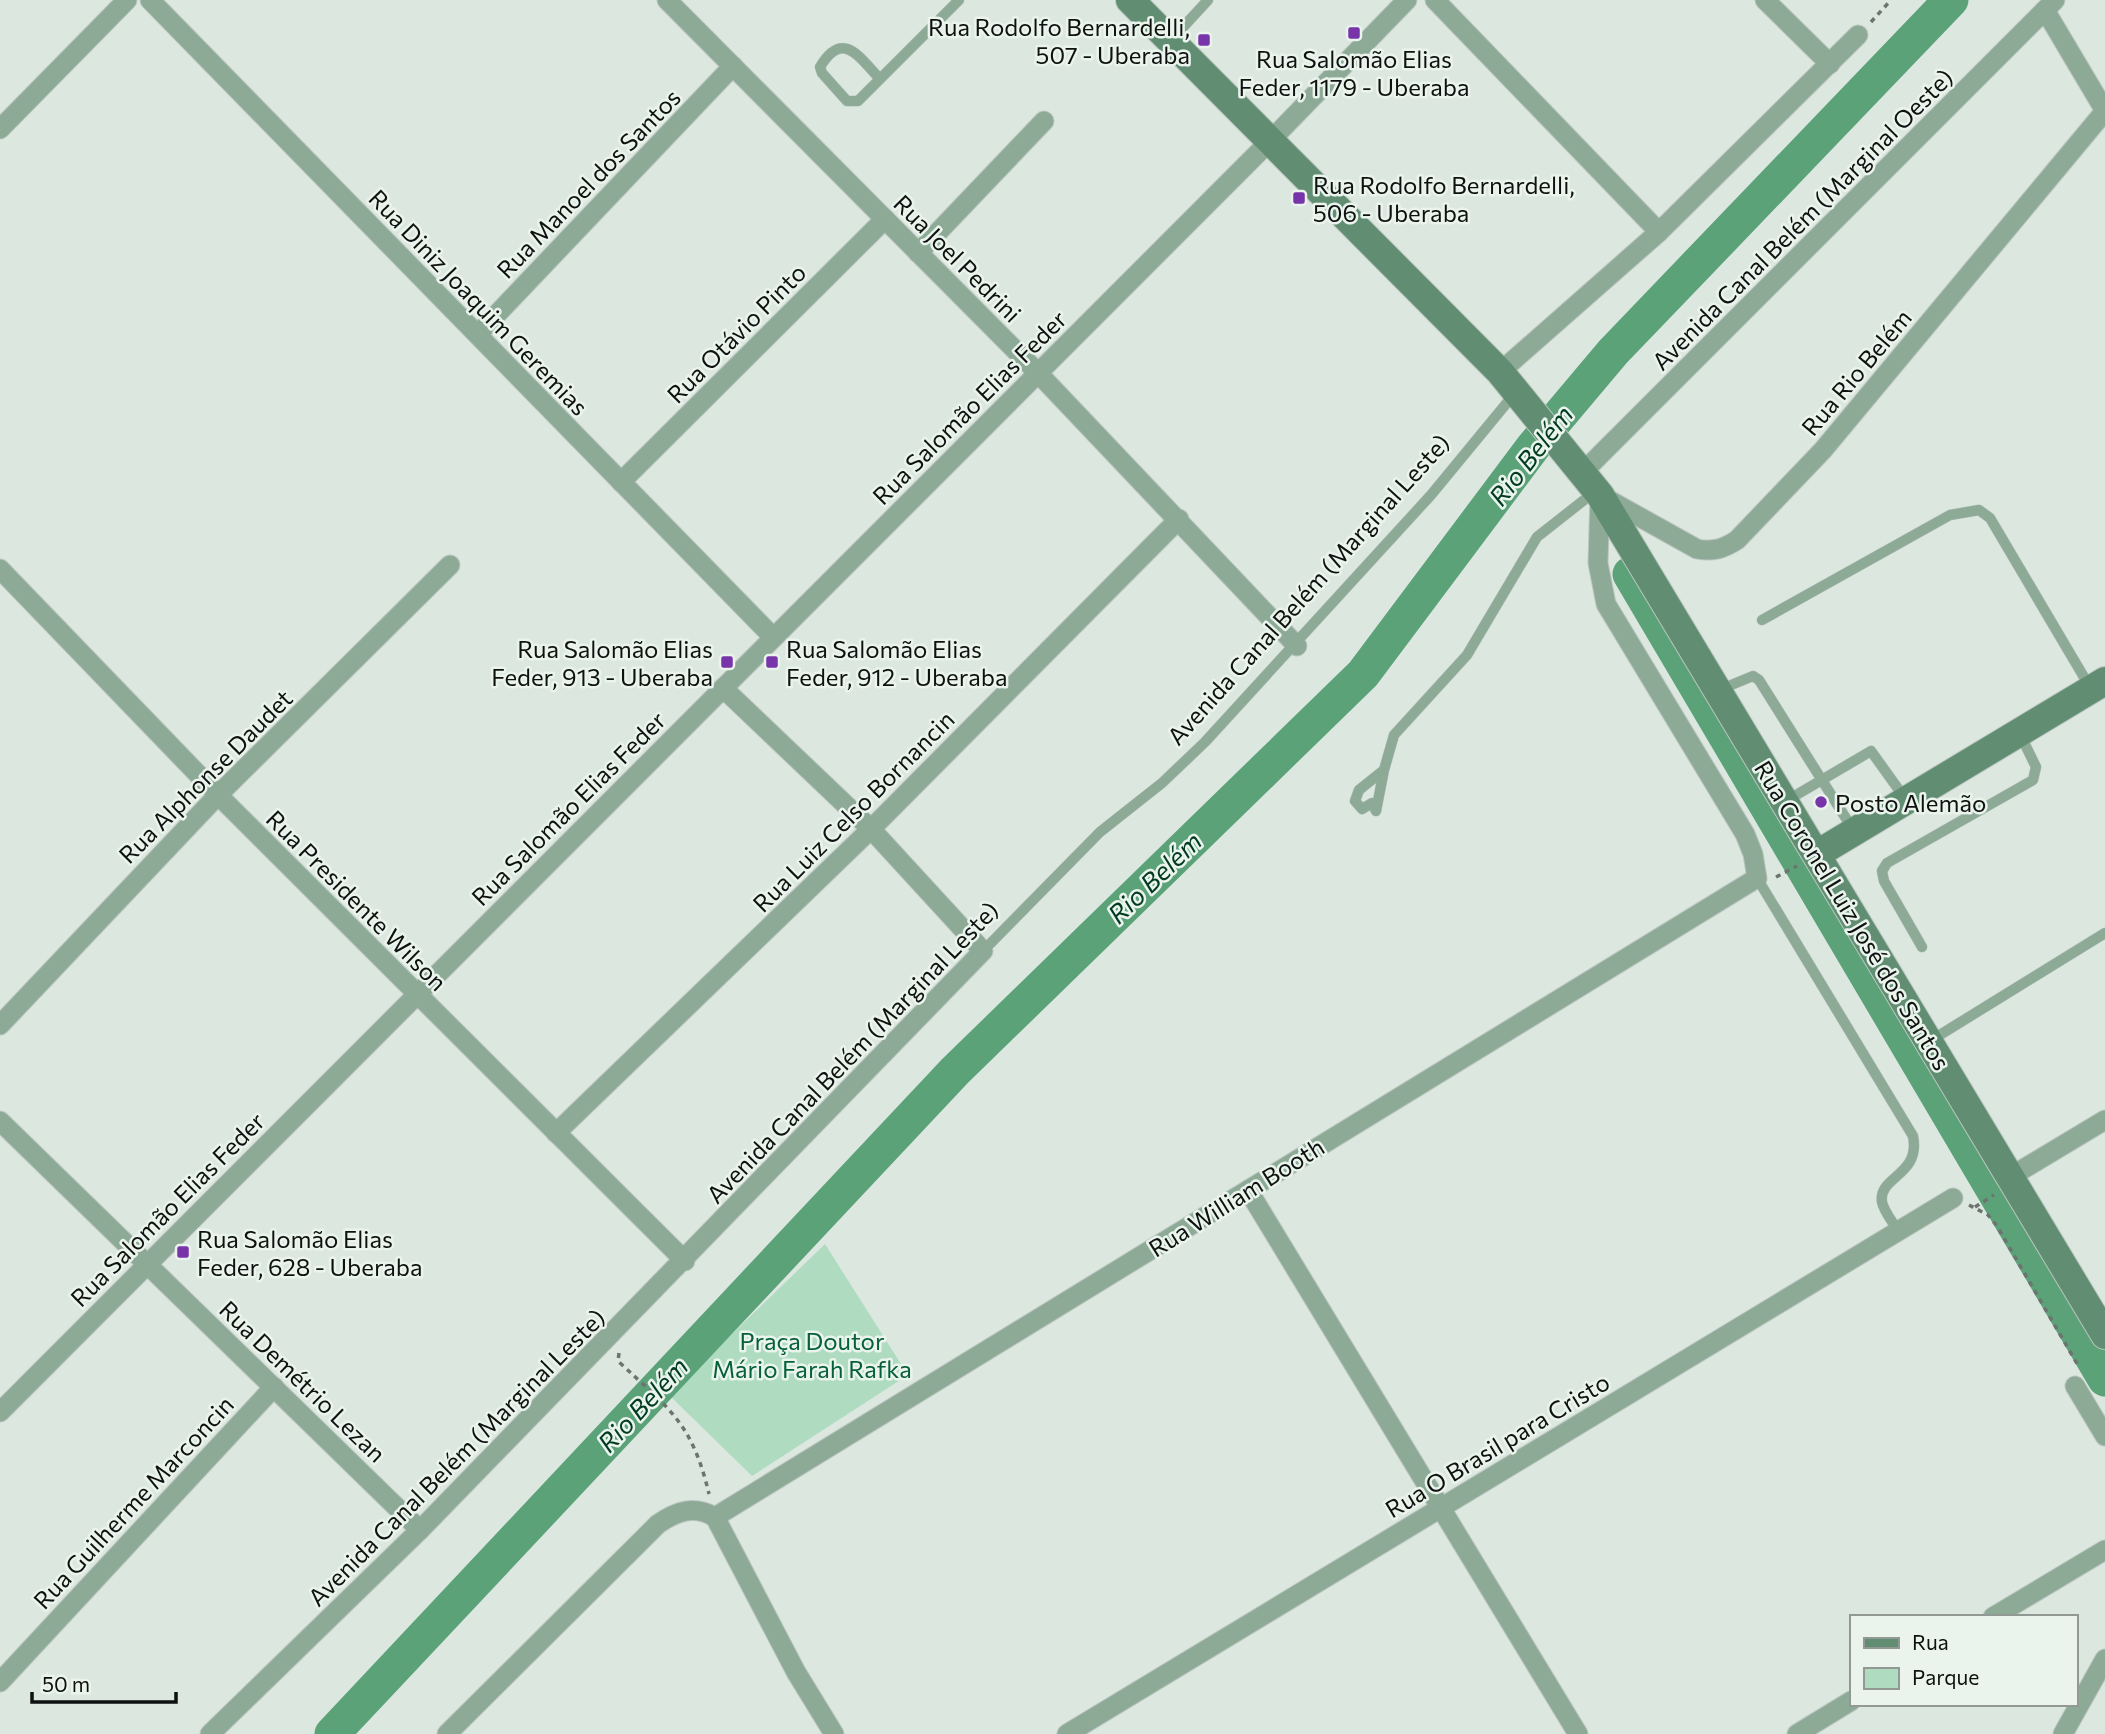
<svg xmlns="http://www.w3.org/2000/svg" width="2105" height="1734" font-family="Commissioner,sans-serif">
  <style>
    .green { fill: #afdcc0 }
    .lines { fill: none; stroke-linecap: round; stroke-linejoin: round }
    .river { stroke: #5ba279; stroke-width: 35 }
    .lane-casing { stroke: #bbc5bf; stroke-width: 11 }
    .street-casing { stroke: #bbc5bf; stroke-width: 21 }
    .secondary-casing { stroke: #bbc5bf; stroke-width: 30 }
    .path { stroke: #6d7470; stroke-width: 3.5; stroke-dasharray: 5 5; stroke-linecap: butt }
    .lane { stroke: #8daa97; stroke-width: 10 }
    .street { stroke: #8daa97; stroke-width: 19 }
    .secondary { stroke: #618e72; stroke-width: 28 }
    .poi-dot { fill: #7835a9; stroke: #eaf4ed; stroke-width: 2.5 }
    .labels { text-anchor: middle; dominant-baseline: central; stroke-width: 5; stroke-linejoin: round; paint-order: stroke }
    .poi-label { font-size: 24px; fill: #0d110f; stroke: #eaf4ed; text-anchor: start }
    .street-label { font-size: 24px; fill: #0d110f; stroke: #eaf4ed }
    .park-label { font-size: 24px; fill: #056039; stroke: #eaf4ed }
    .water-label { font-size: 26px; font-style: italic; fill: #003b20; stroke: #eaf4ed }
  </style>
  <rect width="100%" height="100%" fill="#dce7e0"/>
  <polygon class="green" points="825,1244 908,1375 752,1476 669,1395"/>
  <g class="lines">
    <g class="river">
      <polyline points="1630,574 2105,1379"/>
      <polyline points="332,1734 955,1071 1363,674 1533,447 1613,352 1951,0"/>
    </g>
    <defs>
      <g id="lane">
        <polyline points="1173,38 1208,0"/>
        <path d="M 880,79 C 859,57 843,29 820,67 L 822,73 L 847,101 L 858,101 L 959,0"/>
        <polyline points="1762,620 1950,515 1979,510 1990,518 2091,689"/>
        <polyline points="1719,690 1753,676 1759,680 1852,828"/>
        <polyline points="1384,770 1376,811 1372,803 1362,809 1355,801 1359,790 1384,770 1394,735 1467,655 1537,537 1593,493"/>
        <polyline points="1786,801 1871,751 1904,797"/>
        <path d="M 1757,878 L 1913,1136 C 1921,1176 1878,1176 1882,1202 C 1884,1212 1893,1222 1898,1231"/>
        <polyline points="1922,947 1884,881 1882,871 1887,863 2033,780 2036,767 2021,736"/>
        <polyline points="983,951 1100,832 1162,783 1205,742 1431,495 1515,393"/>
        <polyline points="1930,1041 2105,933"/>
      </g>
      <g id="street">
        <polyline points="150,0 773,637"/>
        <polyline points="667,0 1038,373 1297,646"/>
        <polyline points="1435,0 1659,232"/>
        <polyline points="1765,0 1830,64"/>
        <polyline points="2045,10 2105,111"/>
        <polyline points="0,129 127,0"/>
        <polyline points="918,253 1044,121"/>
        <polyline points="478,334 733,66"/>
        <polyline points="1500,372 1659,232 1858,35"/>
        <polyline points="1583,472 2055,0"/>
        <polyline points="621,482 885,219"/>
        <polyline points="0,569 218,795 685,1261"/>
        <polyline points="0,1025 218,795 450,565"/>
        <polyline points="0,1121 420,1530"/>
        <polyline points="556,1133 871,829 1179,519"/>
        <polyline points="2010,1177 2105,1120"/>
        <polyline points="1248,1190 1578,1734"/>
        <polyline points="2075,1386 2105,1436"/>
        <polyline points="0,1412 1270,141 1407,0"/>
        <path d="M 715,1517 L 1757,878 L 1753,854 L 1745,834 L 1606,604 L 1598,563 L 1600,495 L 1697,549 C 1713,552 1723,549 1737,540 L 1823,450 L 2105,111"/>
        <polyline points="715,1517 796,1672 834,1734"/>
        <polyline points="1993,1617 2105,1550"/>
        <polyline points="0,1682 274,1387"/>
        <polyline points="210,1734 420,1530 983,951 871,829 723,688"/>
        <path d="M 447,1734 L 658,1524 C 677,1511 694,1505 715,1517"/>
        <polyline points="1067,1734 1953,1198"/>
        <polyline points="1797,1734 1851,1701"/>
        <polyline points="2063,1734 2105,1659"/>
      </g>
      <g id="secondary">
        <polyline points="1130,0 1500,372 1600,495 2105,1335"/>
        <polyline points="1817,854 2105,681"/>
      </g>
    </defs>
    <use href="#lane" class="lane-casing"/>
    <use href="#street" class="street-casing"/>
    <use href="#secondary" class="secondary-casing"/>
    <g class="path">
      <polyline points="1871,22 1891,0"/>
      <polyline points="1776,877 1797,866"/>
      <polyline points="1969,1205 1988,1215 1997,1226 2079,1367"/>
      <polyline points="1975,1207 1994,1195"/>
      <path d="M 619,1353 L 618,1361 C 669,1409 692,1422 709,1494"/>
    </g>
    <use href="#lane" class="lane"/>
    <use href="#street" class="street"/>
    <use href="#secondary" class="secondary"/>
  </g>
  <g class="poi-dot">
    <rect x="1347" y="26" width="14" height="14" rx="3.5"/>
    <rect x="1197" y="33" width="14" height="14" rx="3.5"/>
    <rect x="1292" y="191" width="14" height="14" rx="3.5"/>
    <rect x="720" y="655" width="14" height="14" rx="3.5"/>
    <rect x="765" y="655" width="14" height="14" rx="3.5"/>
    <circle cx="1821" cy="802" r="7"/>
    <rect x="176" y="1245" width="14" height="14" rx="3.5"/>
  </g>
  <g class="labels">
    <g class="poi-label">
      <text x="1190" y="26" text-anchor="end">Rua Rodolfo Bernardelli,<tspan x="1190" dy="28">507 - Uberaba</tspan></text>
      <text x="1354" y="58" text-anchor="middle">Rua Salomão Elias<tspan x="1354" dy="28">Feder, 1179 - Uberaba</tspan></text>
      <text x="1313" y="184">Rua Rodolfo Bernardelli,<tspan x="1313" dy="28">506 - Uberaba</tspan></text>
      <text x="713" y="648" text-anchor="end">Rua Salomão Elias<tspan x="713" dy="28">Feder, 913 - Uberaba</tspan></text>
      <text x="786" y="648">Rua Salomão Elias<tspan x="786" dy="28">Feder, 912 - Uberaba</tspan></text>
      <text x="1835" y="802">Posto Alemão</text>
      <text x="197" y="1238">Rua Salomão Elias<tspan x="197" dy="28">Feder, 628 - Uberaba</tspan></text>
    </g>
    <g class="street-label">
      <text transform="translate(588 183) rotate(-46)">Rua Manoel dos Santos</text>
      <text transform="translate(1802 219) rotate(-45)">Avenida Canal Belém (Marginal Oeste)</text>
      <text transform="translate(958 258) rotate(45)">Rua Joel Pedrini</text>
      <text transform="translate(479 302) rotate(46)">Rua Diniz Joaquim Geremias</text>
      <text transform="translate(736 333) rotate(-45)">Rua Otávio Pinto</text>
      <text transform="translate(1856 372) rotate(-50)">Rua Rio Belém</text>
      <text transform="translate(969 407) rotate(-45)">Rua Salomão Elias Feder</text>
      <text transform="translate(1308 589) rotate(-48)">Avenida Canal Belém (Marginal Leste)</text>
      <text transform="translate(205 776) rotate(-45)">Rua Alphonse Daudet</text>
      <text transform="translate(568 808) rotate(-45)">Rua Salomão Elias Feder</text>
      <text transform="translate(853 811) rotate(-45)">Rua Luiz Celso Bornancin</text>
      <text transform="translate(357 900) rotate(45)">Rua Presidente Wilson</text>
      <text transform="translate(1853 915) rotate(59)">Rua Coronel Luiz José dos Santos</text>
      <text transform="translate(852 1052) rotate(-46)">Avenida Canal Belém (Marginal Leste)</text>
      <text transform="translate(1236 1197) rotate(-32)">Rua William Booth</text>
      <text transform="translate(167 1209) rotate(-45)">Rua Salomão Elias Feder</text>
      <text transform="translate(303 1381) rotate(44)">Rua Demétrio Lezan</text>
      <text transform="translate(1497 1445) rotate(-31)">Rua O Brasil para Cristo</text>
      <text transform="translate(456 1457) rotate(-45)">Avenida Canal Belém (Marginal Leste)</text>
      <text transform="translate(133 1502) rotate(-47)">Rua Guilherme Marconcin</text>
    </g>
    <g class="park-label">
      <text x="812" y="1340">Praça Doutor<tspan x="812" dy="28">Mário Farah Rafka</tspan></text>
    </g>
    <g class="water-label">
      <text transform="translate(1530 455) rotate(-52)">Rio Belém</text>
      <text transform="translate(1154 877) rotate(-44)">Rio Belém</text>
      <text transform="translate(642 1404) rotate(-47)">Rio Belém</text>
    </g>
  </g>
  <rect x="1850" y="1615" width="228" height="91" fill="#eaf4ed" stroke="#929994" stroke-width="2"/>
  <rect x="1864" y="1638" width="35" height="10" fill="#618e72" stroke="#929994" stroke-width="2"/>
  <text x="1912" y="1650" font-size="21" fill="#0d110f">Rua</text>
  <rect x="1864" y="1668" width="35" height="21" fill="#afdcc0" stroke="#929994" stroke-width="2"/>
  <text x="1912" y="1685" font-size="21" fill="#0d110f">Parque</text>
  <path d="M32 1692v10h144v-10" fill="none" stroke="#0d110f" stroke-width="3.5"/>
  <text x="42" y="1692" font-size="21" fill="#0d110f" stroke="#eaf4ed" stroke-width="5" paint-order="stroke">50 m</text>
</svg>
